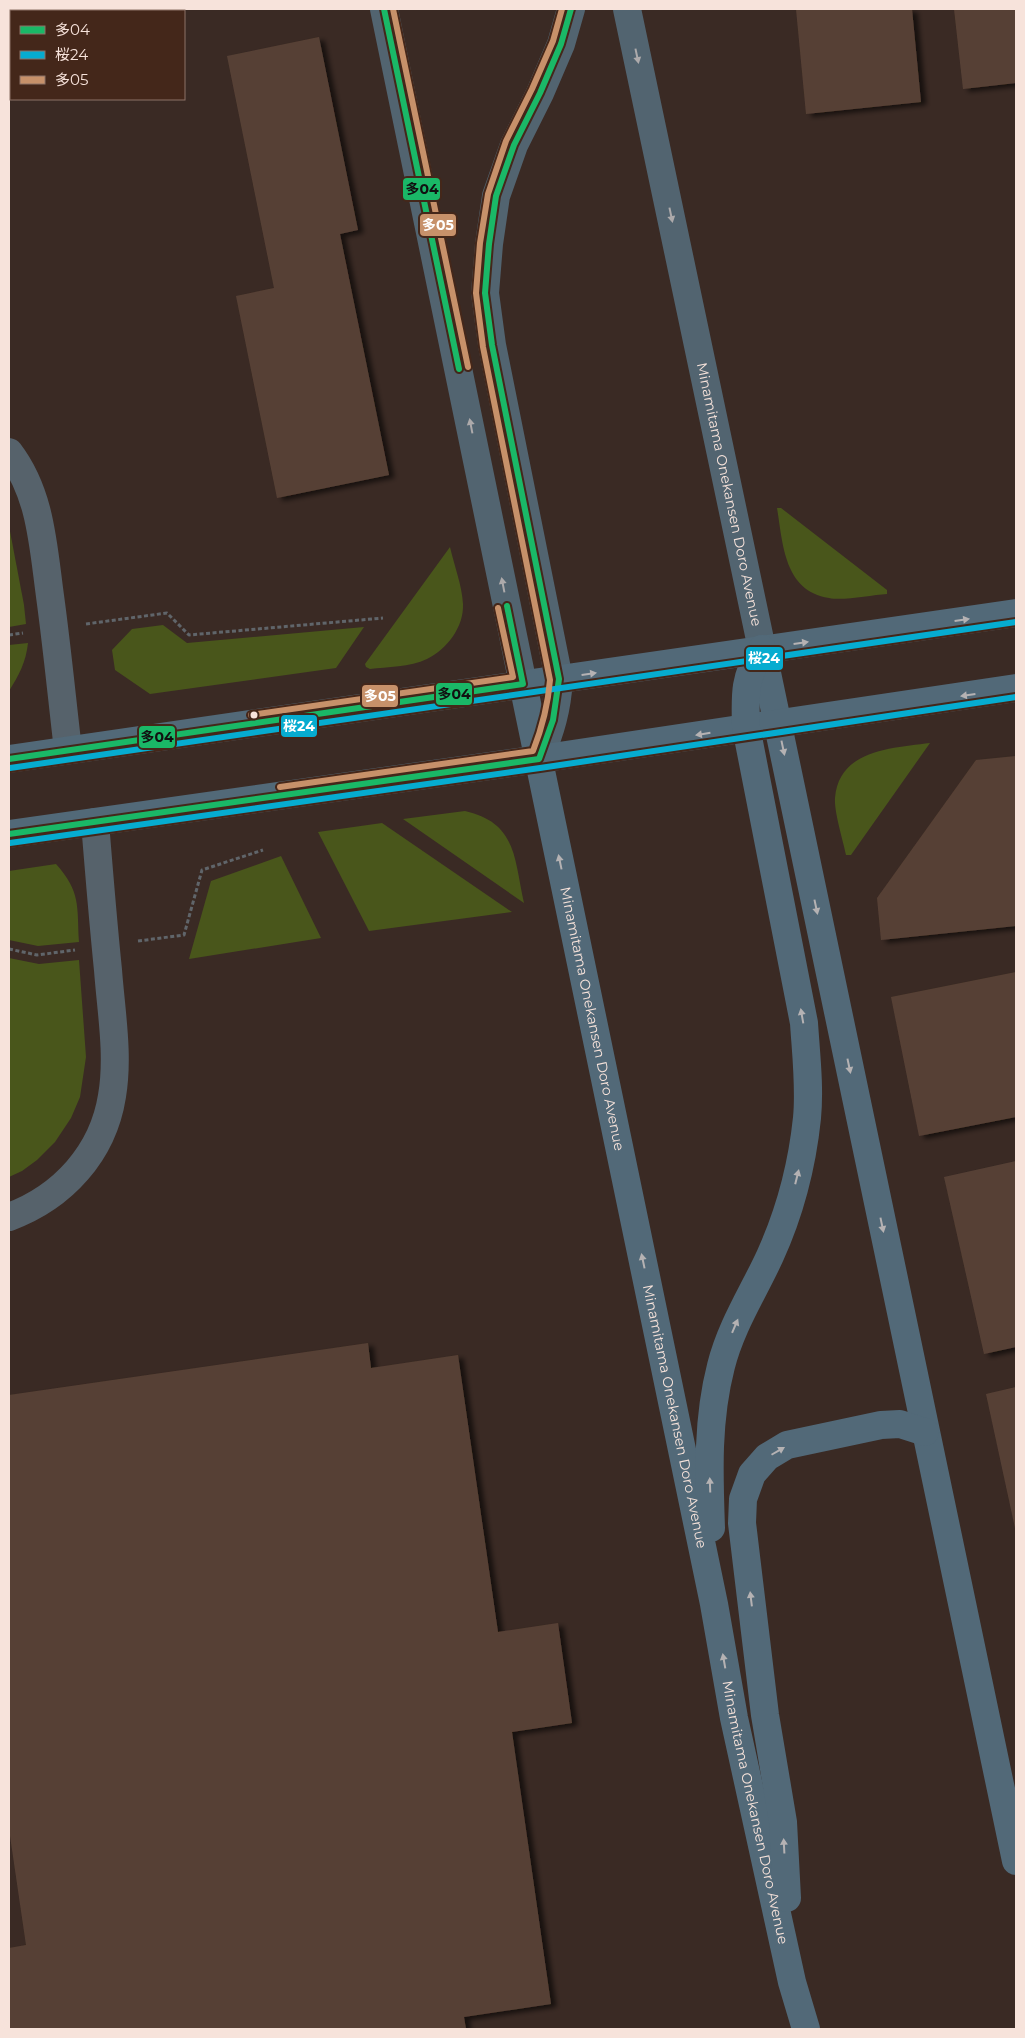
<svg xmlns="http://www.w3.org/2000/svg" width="1025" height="2038" font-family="Montserrat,'Noto Sans JP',sans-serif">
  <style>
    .green { fill: #49561b }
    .building { fill: #574135; filter: url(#shadow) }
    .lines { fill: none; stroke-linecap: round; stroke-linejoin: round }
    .path { stroke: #60656a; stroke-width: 3; stroke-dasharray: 4 2.5; stroke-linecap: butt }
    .tertiary { stroke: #56626b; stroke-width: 28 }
    .secondary { stroke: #526470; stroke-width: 28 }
    .primary { stroke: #526978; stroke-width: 28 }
    .bus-1-casing { stroke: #44271a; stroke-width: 10 }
    .bus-2-casing { stroke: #44271a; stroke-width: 10 }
    .bus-3-casing { stroke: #44271a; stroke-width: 10 }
    .bus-1 { stroke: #1ab867; stroke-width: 6 }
    .bus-2 { stroke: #06acd0; stroke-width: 6 }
    .bus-3 { stroke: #c7916a; stroke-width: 6 }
    .oneway { fill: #adaaab }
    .oneway2 { fill: #b5b2b3 }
    .bus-dot { fill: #f7e3db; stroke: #44271a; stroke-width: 2 }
    .labels { text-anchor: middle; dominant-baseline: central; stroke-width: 4; stroke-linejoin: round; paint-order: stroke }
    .street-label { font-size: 14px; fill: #f7e3db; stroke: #44271a }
    .line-badge { stroke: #44271a; stroke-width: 2 }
    .badge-label { font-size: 14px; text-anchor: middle; font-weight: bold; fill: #fff }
    .pale-badge-label { font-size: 14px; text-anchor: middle; font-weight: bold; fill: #111 }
  </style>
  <defs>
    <filter id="shadow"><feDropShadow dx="5.5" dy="3" stdDeviation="2.5" flood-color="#0009"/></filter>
  </defs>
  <rect width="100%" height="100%" fill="#3a2a24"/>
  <g class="green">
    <path d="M 777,508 L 781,508 L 887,590 L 887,594 C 871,595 843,601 829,598 C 784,591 783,544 777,508 Z"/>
    <polygon points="9,526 24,605 26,624 9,627"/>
    <path d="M 450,547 C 454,565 462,585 463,604 C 464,627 447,649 427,659 C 410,667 387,667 370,669 L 366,667 L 365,664 Z"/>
    <polygon points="163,625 187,643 364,627 336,668 150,694 115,670 112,650 132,629"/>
    <path d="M 28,643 C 26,662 19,675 9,691 L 9,645 Z"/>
    <path d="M 930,743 L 851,855 L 846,855 C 843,840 834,812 835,798 C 839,749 893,748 930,743 Z"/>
    <path d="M 465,811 C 517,823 514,858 524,903 L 403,819 Z"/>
    <polygon points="382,823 512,912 369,931 318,832"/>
    <polygon points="281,856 321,938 189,959 211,881"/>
    <path d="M 56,864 C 81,892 77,906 79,942 L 38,946 L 9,940 L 9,871 Z"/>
    <polygon points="9,958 39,964 79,960 86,1057 80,1097 71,1118 55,1142 37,1160 22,1171 9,1177"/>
  </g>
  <g class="building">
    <polygon points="796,9 912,9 921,102 806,114"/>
    <polygon points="954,9 1016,9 1016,83 963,89"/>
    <polygon points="319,37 358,230 340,234 389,475 277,498 236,296 274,288 227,56"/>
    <polygon points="1016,756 1016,926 881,940 877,898 976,760"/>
    <polygon points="1016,972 1016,1117 919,1136 891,997"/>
    <polygon points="1016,1161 1016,1347 984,1354 944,1177"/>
    <polygon points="368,1343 371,1368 458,1355 498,1632 558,1623 572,1723 512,1732 551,2004 464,2017 466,2029 9,2029 9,1948 26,1945 9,1829 9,1395"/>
    <polygon points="1016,1387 1016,1528 1015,1528 986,1394"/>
  </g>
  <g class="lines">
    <g class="path">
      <polyline points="86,624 167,613 189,635 383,618"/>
      <polyline points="9,635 23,633"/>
      <polyline points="138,941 184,935 202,870 263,850"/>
      <polyline points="9,949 37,955 75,950"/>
    </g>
    <g class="tertiary">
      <path d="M 9,452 C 41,494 43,545 50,596 C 57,647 62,699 68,750"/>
      <path d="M 9,1217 C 63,1197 103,1153 112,1096 C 119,1055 111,1011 108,970 C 103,921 99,872 95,822"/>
    </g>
    <g class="secondary">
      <polyline points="384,9 523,684"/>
      <path id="s1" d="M 627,9 L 762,649"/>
      <path d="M 539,759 C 551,730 557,710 559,679 L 492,345 L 485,293 L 489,244 L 496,196 L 514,145 L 540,93 L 561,44 L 571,9"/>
    </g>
    <g class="primary">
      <polyline points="762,649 1016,1861"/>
      <path id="s2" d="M 523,684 L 714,1604 L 734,1718 L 792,1982 L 806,2029"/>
      <polyline points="9,759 1016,613"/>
      <polyline points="9,834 539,759 1016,688"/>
      <path d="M 711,1528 C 709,1473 707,1420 721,1366 C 731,1326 753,1293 770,1256 C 790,1212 802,1166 807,1118 C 810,1087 806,1054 804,1023 L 746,727 C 745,694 744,678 762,649"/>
      <polyline points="787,1898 783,1822 765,1715 742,1523 743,1499 752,1474 767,1457 787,1445 881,1425 900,1424 925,1432"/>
    </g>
    <defs>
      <g id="bus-1">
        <polyline points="384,9 459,369"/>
        <polyline points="9,759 523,684 507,606"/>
        <polyline points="9,834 539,759 553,720 559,679 492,345 485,293 489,244 496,196 514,145 540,93 561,44 571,9"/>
      </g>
      <g id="bus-2">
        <polyline points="10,768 1016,622"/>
        <polyline points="10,843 540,768 1016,697"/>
      </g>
      <g id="bus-3">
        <polyline points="393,9 468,367"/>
        <polyline points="251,715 513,677 498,608"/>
        <path d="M 280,787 L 533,751 C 542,728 548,705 550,680 L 483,347 L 476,293 L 480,243 L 488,194 L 506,141 L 532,89 L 553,41 L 562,9"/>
      </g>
    </defs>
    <use href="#bus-1" class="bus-1-casing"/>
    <use href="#bus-2" class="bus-2-casing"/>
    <use href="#bus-3" class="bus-3-casing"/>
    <use href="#bus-1" class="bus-1"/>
    <use href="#bus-2" class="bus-2"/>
    <use href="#bus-3" class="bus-3"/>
  </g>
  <defs><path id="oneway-solid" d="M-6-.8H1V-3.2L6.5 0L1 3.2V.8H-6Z" transform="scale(1.25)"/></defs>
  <g class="oneway">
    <use href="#oneway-solid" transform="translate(637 56) rotate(78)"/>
    <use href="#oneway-solid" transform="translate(671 215) rotate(78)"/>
    <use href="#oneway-solid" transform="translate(471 426) rotate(-101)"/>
    <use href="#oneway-solid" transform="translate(503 585) rotate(-101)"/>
  </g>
  <g class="oneway2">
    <use href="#oneway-solid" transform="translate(962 620) rotate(-8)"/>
    <use href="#oneway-solid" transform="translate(801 643) rotate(-8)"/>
    <use href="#oneway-solid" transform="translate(589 674) rotate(-8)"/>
    <use href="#oneway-solid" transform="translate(968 695) rotate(172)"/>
    <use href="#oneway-solid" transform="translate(703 734) rotate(171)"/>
    <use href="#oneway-solid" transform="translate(783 748) rotate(78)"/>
    <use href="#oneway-solid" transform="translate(560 862) rotate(-102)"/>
    <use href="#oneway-solid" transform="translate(816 907) rotate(78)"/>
    <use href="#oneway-solid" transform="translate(802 1016) rotate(-100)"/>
    <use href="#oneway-solid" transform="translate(849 1066) rotate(78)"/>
    <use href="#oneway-solid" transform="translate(797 1177) rotate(-76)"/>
    <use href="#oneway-solid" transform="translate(882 1225) rotate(78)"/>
    <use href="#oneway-solid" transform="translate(643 1261) rotate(-102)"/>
    <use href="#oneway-solid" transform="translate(735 1326) rotate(-67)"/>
    <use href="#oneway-solid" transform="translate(778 1451) rotate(-30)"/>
    <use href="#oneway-solid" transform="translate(710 1485) rotate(-92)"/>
    <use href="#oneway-solid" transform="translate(751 1599) rotate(-97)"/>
    <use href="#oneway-solid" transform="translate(724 1661) rotate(-100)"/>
    <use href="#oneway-solid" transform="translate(784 1846) rotate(-93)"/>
  </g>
  <circle class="bus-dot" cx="254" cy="715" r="4.5"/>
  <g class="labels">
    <g class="street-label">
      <text stroke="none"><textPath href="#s1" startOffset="496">Minamitama Onekansen Doro Avenue</textPath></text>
      <text stroke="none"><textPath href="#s2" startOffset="342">Minamitama Onekansen Doro Avenue</textPath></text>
      <text stroke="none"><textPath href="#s2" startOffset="748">Minamitama Onekansen Doro Avenue</textPath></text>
      <text stroke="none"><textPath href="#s2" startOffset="1152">Minamitama Onekansen Doro Avenue</textPath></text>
    </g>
  </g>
  <g class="line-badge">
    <rect x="402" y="177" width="39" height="24" rx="5" fill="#1ab867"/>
    <rect x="419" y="213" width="38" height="24" rx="5" fill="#c7916a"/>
    <rect x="745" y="646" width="39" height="25" rx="5" fill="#06acd0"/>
    <rect x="435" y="682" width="38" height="24" rx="5" fill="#1ab867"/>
    <rect x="361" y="684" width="38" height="24" rx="5" fill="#c7916a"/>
    <rect x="280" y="714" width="38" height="24" rx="5" fill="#06acd0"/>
    <rect x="138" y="725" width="38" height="24" rx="5" fill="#1ab867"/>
  </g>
  <g class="badge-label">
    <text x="438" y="230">多05</text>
    <text x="764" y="663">桜24</text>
    <text x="380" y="701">多05</text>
    <text x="299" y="731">桜24</text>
  </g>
  <g class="pale-badge-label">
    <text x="422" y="194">多04</text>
    <text x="454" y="699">多04</text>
    <text x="157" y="742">多04</text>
  </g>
  <rect width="1025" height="2038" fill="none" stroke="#f7e3db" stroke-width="20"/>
  <rect x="10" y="10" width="175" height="90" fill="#44271a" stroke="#8c7267"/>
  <rect x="20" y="26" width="25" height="8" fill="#1ab867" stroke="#8c7267"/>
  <text x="55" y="35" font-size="15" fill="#f7e3db">多04</text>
  <rect x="20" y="51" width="25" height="8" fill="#06acd0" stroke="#8c7267"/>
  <text x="55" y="60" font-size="15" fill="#f7e3db">桜24</text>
  <rect x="20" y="76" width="25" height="8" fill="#c7916a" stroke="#8c7267"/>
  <text x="55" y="85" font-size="15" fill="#f7e3db">多05</text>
</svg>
